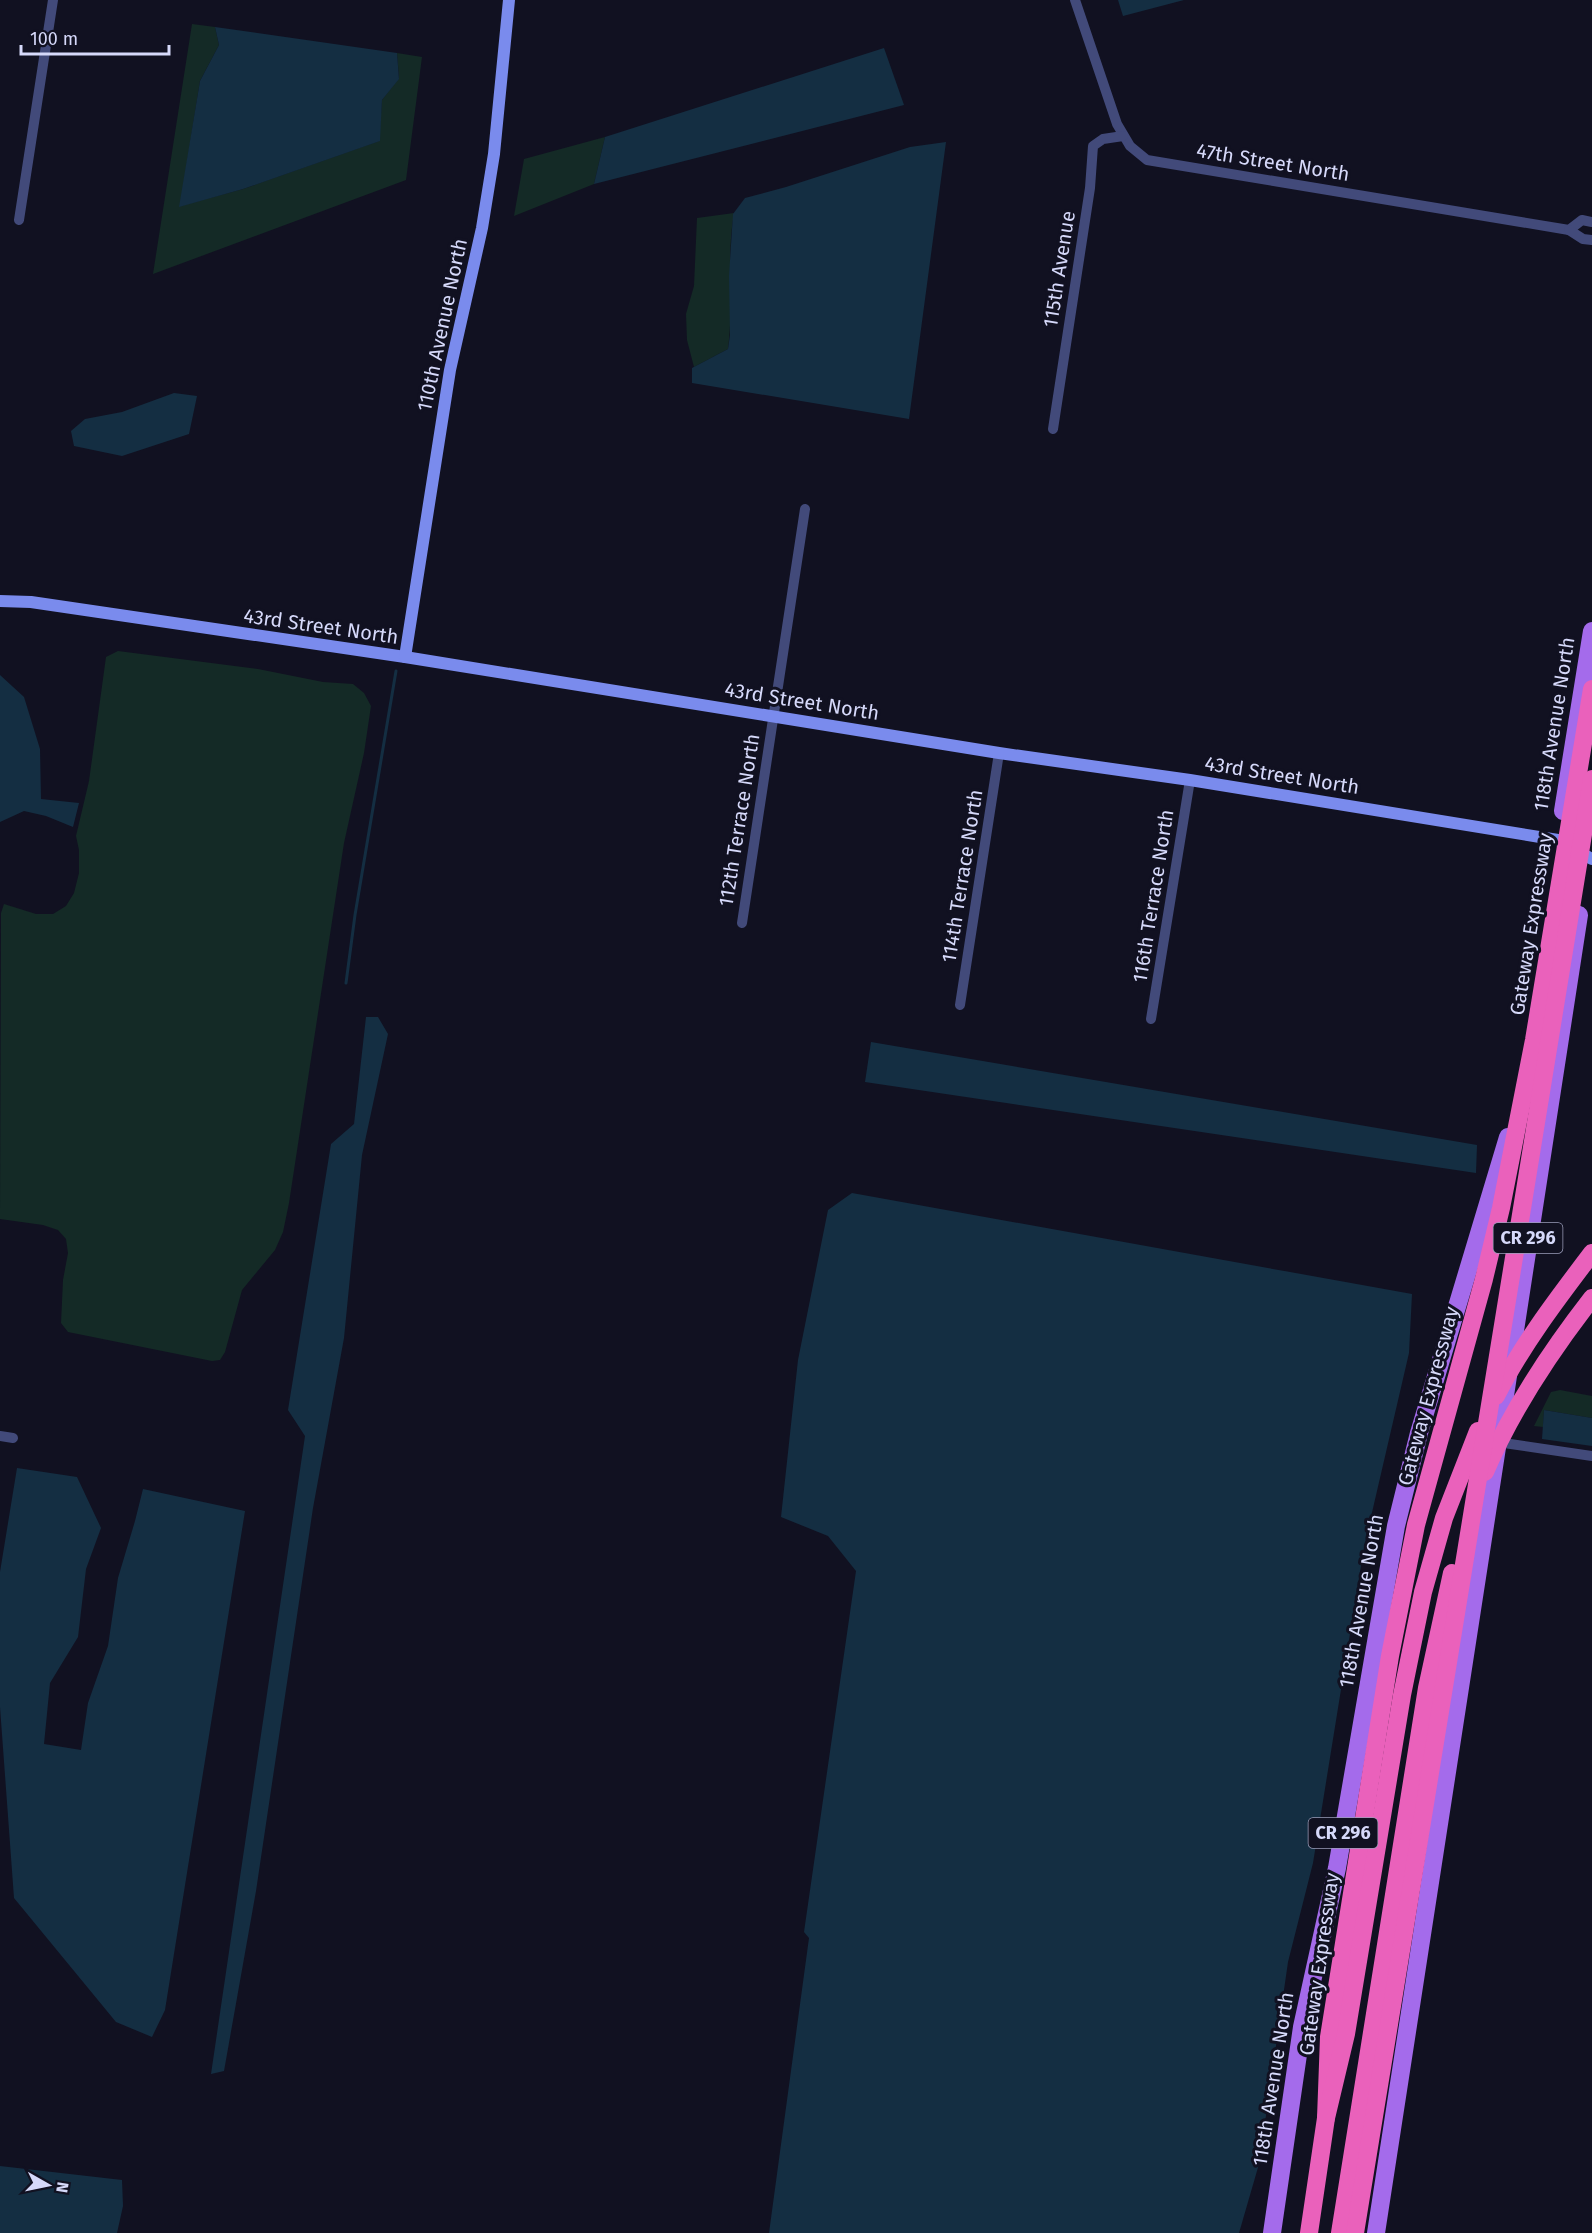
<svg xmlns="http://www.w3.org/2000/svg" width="1592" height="2233" font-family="'Fira Sans',sans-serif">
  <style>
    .green { fill: #142a26 }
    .water { fill: #142e42 }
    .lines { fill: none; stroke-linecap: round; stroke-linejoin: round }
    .stream { stroke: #142e42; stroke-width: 3 }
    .street { stroke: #424a7a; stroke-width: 10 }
    .secondary { stroke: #7a8bed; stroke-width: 12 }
    .primary { stroke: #a46beb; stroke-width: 18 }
    .highway { stroke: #ea61bb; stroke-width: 18 }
    .labels { text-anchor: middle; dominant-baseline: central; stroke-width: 6; stroke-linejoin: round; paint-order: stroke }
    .shield { fill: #111121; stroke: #9b9db9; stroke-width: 1.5 }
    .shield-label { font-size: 18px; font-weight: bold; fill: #d6d9fa }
    .street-label { font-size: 20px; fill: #d6d9fa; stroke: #111121 }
  </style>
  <rect width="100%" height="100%" fill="#111121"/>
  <g class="green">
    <polygon points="192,24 215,27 219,45 200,81 180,206 243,189 379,141 382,100 399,78 397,53 422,57 406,180 153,274"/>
    <polygon points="605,137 594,184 514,216 524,159"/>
    <path d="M 734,213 C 726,258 734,304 728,349 L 694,367 L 687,340 L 686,314 L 694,286 L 697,218 Z"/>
    <polygon points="118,651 258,669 323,682 353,684 364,693 371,706 364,753 344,843 289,1203 283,1232 275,1250 242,1290 225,1352 220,1360 212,1361 68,1332 61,1323 63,1280 68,1253 66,1239 58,1230 43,1225 0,1219 1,913 4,904 36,914 53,914 66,906 74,893 79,873 79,850 76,836 89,781 106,657"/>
    <polygon points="1560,1390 1592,1396 1592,1418 1544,1410 1543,1427 1534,1426 1551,1392"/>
  </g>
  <g class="water">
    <polygon points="1118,0 1184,0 1123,16"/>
    <polygon points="215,27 397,53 399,79 382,100 380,141 243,189 179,207 200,81 219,45"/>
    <polygon points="884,48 904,105 594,184 605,137"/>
    <polygon points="946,142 909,419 692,383 692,368 728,349 730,335 729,276 733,214 745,198 786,187 910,147"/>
    <polygon points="174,393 197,396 189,434 122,456 74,446 71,431 85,419 122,412"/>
    <polygon points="0,675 24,697 40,749 41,799 79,803 73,827 46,816 24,811 0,822"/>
    <polygon points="366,1017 378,1017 388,1034 362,1155 344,1338 313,1508 256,1891 224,2071 211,2074 305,1436 288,1410 331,1144 354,1124"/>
    <polygon points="871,1042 1477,1145 1476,1173 865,1082"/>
    <polygon points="852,1193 1412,1294 1409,1353 1364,1547 1313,1863 1288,1962 1259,2164 1239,2233 769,2233 809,1938 804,1932 856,1571 828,1536 781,1517 798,1360 828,1210"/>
    <polygon points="1544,1410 1592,1418 1592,1446 1542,1439"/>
    <polygon points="17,1468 77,1477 101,1528 86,1569 78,1637 50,1683 44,1744 81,1750 88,1703 108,1646 118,1578 135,1521 143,1489 245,1511 165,2010 152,2037 116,2022 14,1898 0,1707 0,1572"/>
    <polygon points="0,2166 122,2180 123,2206 117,2233 0,2233"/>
  </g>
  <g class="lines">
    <polyline class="stream" points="346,983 355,915 396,671"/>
    <g class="street">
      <polyline points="1075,0 1117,124 1130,146 1147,160 1569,230 1582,220 1592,222"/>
      <polyline points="19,220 53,0"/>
      <polyline points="1569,230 1583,239 1592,240"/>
      <polyline points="1053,429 1090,188 1093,146 1103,139 1123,136"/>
      <polyline points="742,923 805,509"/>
      <polyline points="960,1005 999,753"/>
      <polyline points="1151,1019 1190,780"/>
      <polyline points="0,1436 13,1438"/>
      <polyline points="1497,1442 1592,1456"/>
    </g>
    <g class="secondary">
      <polyline points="0,601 31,602 405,657 999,753 1190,780 1558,840 1592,859"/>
      <polyline points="405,657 450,370 482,228 494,154 509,0"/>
    </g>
    <g class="primary">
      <polyline points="1563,811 1592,631"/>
      <polyline points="1272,2233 1302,2027 1337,1868 1396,1526 1419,1433 1508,1137"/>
      <polyline points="1376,2233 1579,915"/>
    </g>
    <g class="highway">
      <path d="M 1496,1396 C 1522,1345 1557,1299 1592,1253"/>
      <path d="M 1485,1472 C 1512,1409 1550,1352 1592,1298"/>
      <polyline points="1326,2118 1329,2037 1390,1656 1416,1525 1484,1279 1501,1208 1534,1040 1592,689"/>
      <polyline points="1309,2233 1326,2118 1346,2034 1402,1695 1423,1592 1444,1518 1478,1431"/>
      <polyline points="1340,2233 1427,1688 1452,1573"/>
      <polyline points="1355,2233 1592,779"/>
    </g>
  </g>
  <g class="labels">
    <g class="shield">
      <rect x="1493.5" y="1223" width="69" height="30" rx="4.5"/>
      <rect x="1308.5" y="1818" width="69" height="30" rx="4.5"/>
    </g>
    <g class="shield-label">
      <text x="1528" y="1238">CR 296</text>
      <text x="1343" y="1833">CR 296</text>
    </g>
    <g class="street-label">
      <text transform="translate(1273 162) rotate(9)">47th Street North</text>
      <text transform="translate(1059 269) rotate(-81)">115th Avenue</text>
      <text transform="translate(442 325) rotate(-78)">110th Avenue North</text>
      <text transform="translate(321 626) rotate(8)">43rd Street North</text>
      <text transform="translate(802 701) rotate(9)">43rd Street North</text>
      <text transform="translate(1554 724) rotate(-81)">118th Avenue North</text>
      <text transform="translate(1282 775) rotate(9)">43rd Street North</text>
      <text transform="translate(739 820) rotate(-81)">112th Terrace North</text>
      <text transform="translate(962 876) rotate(-81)">114th Terrace North</text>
      <text transform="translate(1153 896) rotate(-81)">116th Terrace North</text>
      <text transform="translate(1531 924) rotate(-81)">Gateway Expressway</text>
      <text transform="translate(1428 1396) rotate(-75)">Gateway Expressway</text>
      <text transform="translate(1361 1601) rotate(-80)">118th Avenue North</text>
      <text transform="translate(1319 1964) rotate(-82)">Gateway Expressway</text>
      <text transform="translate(1273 2079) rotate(-81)">118th Avenue North</text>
    </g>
  </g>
  <g transform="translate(48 2185) rotate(99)" stroke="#111121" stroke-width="4.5" paint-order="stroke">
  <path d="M0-4.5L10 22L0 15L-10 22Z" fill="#d6d9fa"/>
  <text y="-9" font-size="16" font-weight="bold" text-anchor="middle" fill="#d6d9fa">N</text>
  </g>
  <path d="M21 45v9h148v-9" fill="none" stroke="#d6d9fa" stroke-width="3"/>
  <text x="30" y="45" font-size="18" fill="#d6d9fa" stroke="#111121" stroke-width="4.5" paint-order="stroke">100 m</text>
</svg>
